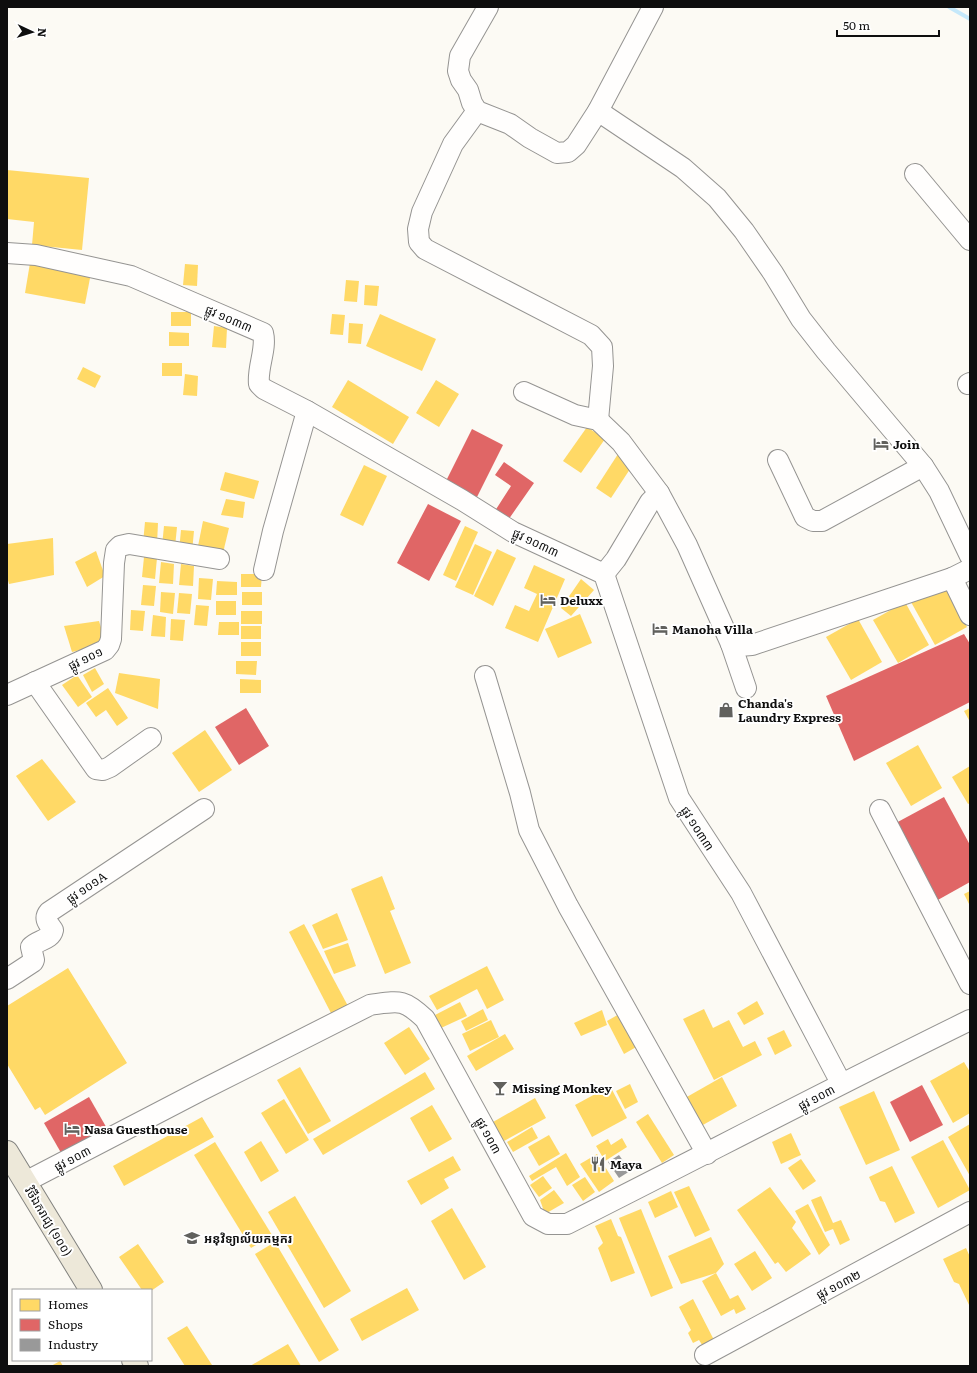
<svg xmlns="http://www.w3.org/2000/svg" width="977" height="1373" font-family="Literata,'Noto Sans Khmer',serif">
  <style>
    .homes { fill: #ffd966 }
    .shops { fill: #e06666 }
    .industry { fill: #999 }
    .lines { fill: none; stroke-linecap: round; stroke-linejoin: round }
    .stream { stroke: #c5e8fa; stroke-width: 4 }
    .minor-casing { stroke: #959492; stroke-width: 22 }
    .major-casing { stroke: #82827f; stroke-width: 24 }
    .minor { stroke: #fffefd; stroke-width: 20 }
    .major { stroke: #ede8d9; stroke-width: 22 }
    .labels { text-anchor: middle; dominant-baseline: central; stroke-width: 4; stroke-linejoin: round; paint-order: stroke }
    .street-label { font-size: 12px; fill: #0e0e0e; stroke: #fff }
    .poi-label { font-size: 12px; font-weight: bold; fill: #0e0e0e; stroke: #fff; text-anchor: start }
  </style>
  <rect width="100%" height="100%" fill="#fcfaf4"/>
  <g class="homes">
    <polygon points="7,170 89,178 82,250 32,245 34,222 7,219"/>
    <polygon points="30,263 91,273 85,304 25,293"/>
    <polygon points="185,264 198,265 197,286 183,285"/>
    <polygon points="346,280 359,281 357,302 344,301"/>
    <polygon points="365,285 379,286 377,306 364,305"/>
    <rect x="171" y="312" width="20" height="14"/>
    <polygon points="332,314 345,315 343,335 330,334"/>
    <polygon points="380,314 436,339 422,371 366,346"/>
    <polygon points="349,323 363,324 361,344 348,343"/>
    <polygon points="214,326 227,328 226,348 212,347"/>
    <polygon points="169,332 189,333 189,346 169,346"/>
    <rect x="162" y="363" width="20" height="13"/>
    <polygon points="83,367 101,376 95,388 77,379"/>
    <polygon points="185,374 198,376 197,396 183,395"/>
    <polygon points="348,380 409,417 393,444 332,407"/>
    <polygon points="436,380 459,394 439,427 416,413"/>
    <polygon points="587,427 605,439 581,473 563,461"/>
    <polygon points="618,454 632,466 611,498 596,488"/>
    <polygon points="364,465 387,476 363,526 340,515"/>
    <polygon points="225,472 259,481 254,499 220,490"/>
    <polygon points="226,499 245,502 243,518 221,515"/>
    <polygon points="203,521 229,528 222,557 197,551"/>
    <polygon points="145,522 158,523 157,544 143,543"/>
    <polygon points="164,526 177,527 175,547 162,546"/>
    <polygon points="465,526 478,532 456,581 443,575"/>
    <polygon points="181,530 194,531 192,552 179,551"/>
    <polygon points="53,538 54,575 9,584 7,577 7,544"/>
    <polygon points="475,544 492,552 473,595 455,587"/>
    <polygon points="497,549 516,558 493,606 474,596"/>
    <polygon points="96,551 105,576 87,587 75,562"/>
    <polygon points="144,557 157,558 155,579 142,577"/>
    <polygon points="161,562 174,564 173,584 159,583"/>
    <polygon points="181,564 194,566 193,586 179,585"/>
    <polygon points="534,565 565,579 538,642 505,628 515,605 529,611 537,594 524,588"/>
    <polygon points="241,574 262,574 261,587 241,587"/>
    <polygon points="199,578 213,579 211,600 198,599"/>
    <polygon points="581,579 594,590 571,616 561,608"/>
    <polygon points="217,581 237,582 237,595 216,595"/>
    <polygon points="943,584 967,627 935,645 911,602"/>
    <polygon points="143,585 156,586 154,606 141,605"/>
    <polygon points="161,592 175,593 173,614 160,612"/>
    <rect x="242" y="592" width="20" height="13"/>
    <polygon points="179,593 192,594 190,614 177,613"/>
    <rect x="216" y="601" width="20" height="14"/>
    <polygon points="905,602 929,645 898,663 873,620"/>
    <polygon points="196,605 209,606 207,626 194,625"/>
    <polygon points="131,610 145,611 143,631 130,630"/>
    <rect x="241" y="611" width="21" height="13"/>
    <polygon points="580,614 592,643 558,658 545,629"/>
    <polygon points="153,615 166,617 165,637 151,636"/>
    <polygon points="171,619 185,620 183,641 170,640"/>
    <polygon points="858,619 882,662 851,680 826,637"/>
    <polygon points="99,621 106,644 72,652 64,626"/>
    <polygon points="219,622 239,622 239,635 218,635"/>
    <rect x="241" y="626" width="20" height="13"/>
    <rect x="241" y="642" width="20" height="14"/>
    <polygon points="236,661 257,661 256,675 236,674"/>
    <polygon points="95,668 104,684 92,692 83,675"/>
    <polygon points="119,673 160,679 158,709 115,693"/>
    <polygon points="77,675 92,697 78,707 62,685"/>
    <polygon points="240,679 261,680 261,693 240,693"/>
    <polygon points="108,688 128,718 117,726 106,710 96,717 86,703"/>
    <polygon points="970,708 970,722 964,711"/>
    <polygon points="205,730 232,770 199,792 172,753"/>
    <polygon points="918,745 942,788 911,806 886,763"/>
    <polygon points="42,759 76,802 48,821 16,776"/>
    <polygon points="970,766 970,803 968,804 952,777"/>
    <polygon points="382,876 395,909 390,911 411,963 385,974 351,889"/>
    <polygon points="970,891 970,906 964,894"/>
    <polygon points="337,913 348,940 323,949 312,925"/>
    <polygon points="304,924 348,1006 332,1015 289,932"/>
    <polygon points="348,943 356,966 334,974 324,951"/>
    <polygon points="487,966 504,1000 487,1009 477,989 437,1010 429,996"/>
    <polygon points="68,968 127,1063 45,1115 40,1107 35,1110 7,1064 7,1006"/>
    <polygon points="757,1001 764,1014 744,1025 737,1013"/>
    <polygon points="460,1002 467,1016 441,1028 435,1015"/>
    <polygon points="483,1009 488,1020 466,1031 461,1021"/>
    <polygon points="704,1009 713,1028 729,1020 743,1047 755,1041 762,1055 714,1080 683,1019"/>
    <polygon points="602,1010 607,1025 581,1036 574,1023"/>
    <polygon points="621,1013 638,1046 624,1054 607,1021"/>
    <polygon points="491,1020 499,1037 470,1051 462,1034"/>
    <polygon points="409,1027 430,1059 405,1075 384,1043"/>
    <polygon points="784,1030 792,1046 775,1055 767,1038"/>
    <polygon points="505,1034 514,1049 476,1071 467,1056"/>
    <polygon points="964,1062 970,1072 970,1113 953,1123 930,1081"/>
    <polygon points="300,1067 331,1121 308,1134 277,1080"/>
    <polygon points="425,1072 435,1089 323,1155 313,1139"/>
    <polygon points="722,1077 737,1106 701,1126 685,1098"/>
    <polygon points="630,1084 638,1102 625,1109 616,1091"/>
    <polygon points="610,1086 627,1118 592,1137 575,1105"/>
    <polygon points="874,1091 900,1150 866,1165 839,1107"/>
    <polygon points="535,1098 546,1118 504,1141 493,1122"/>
    <polygon points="284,1099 309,1140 286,1154 261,1113"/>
    <polygon points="432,1105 452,1139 429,1152 410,1118"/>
    <polygon points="648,1114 674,1155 662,1163 636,1122"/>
    <polygon points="202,1117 214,1137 124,1186 113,1166"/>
    <polygon points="970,1124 970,1176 948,1137"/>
    <polygon points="532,1127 538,1138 513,1152 507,1142"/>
    <polygon points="791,1133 801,1155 781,1164 772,1142"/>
    <polygon points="549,1135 560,1154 539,1166 528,1147"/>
    <polygon points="622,1138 627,1147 605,1161 596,1146 608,1139 611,1145"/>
    <polygon points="943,1140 970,1190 938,1208 911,1157"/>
    <polygon points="261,1141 279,1171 261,1182 244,1152"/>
    <polygon points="215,1142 272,1235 251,1248 194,1155"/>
    <polygon points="566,1153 580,1177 567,1186 556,1167 532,1181 529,1176"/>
    <polygon points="597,1154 614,1181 599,1192 580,1164"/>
    <polygon points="453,1156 461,1170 444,1179 449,1188 421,1205 407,1181"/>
    <polygon points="801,1159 816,1181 803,1190 788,1168"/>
    <polygon points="892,1166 915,1213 895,1223 885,1202 880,1201 869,1177"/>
    <polygon points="543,1176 552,1188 539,1197 530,1185"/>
    <polygon points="585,1177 595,1192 583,1201 572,1185"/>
    <polygon points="689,1186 710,1230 695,1237 674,1192"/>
    <polygon points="770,1187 796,1222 792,1228 811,1254 786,1272 778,1262 775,1264 737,1210"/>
    <polygon points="554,1190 564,1203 545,1214 540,1200"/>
    <polygon points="671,1191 678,1207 655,1218 648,1202"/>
    <polygon points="295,1196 351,1291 324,1308 268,1212"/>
    <polygon points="821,1196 833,1223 841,1220 850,1240 840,1245 833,1229 825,1232 811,1200"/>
    <polygon points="808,1204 830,1245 819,1255 795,1211"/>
    <polygon points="452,1208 486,1267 464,1280 431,1221"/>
    <polygon points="641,1209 673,1288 651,1297 619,1218"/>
    <polygon points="611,1219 618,1236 621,1237 635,1273 611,1282 598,1248 603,1243 595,1226"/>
    <polygon points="711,1237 724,1264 716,1273 730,1299 738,1295 746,1309 736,1314 734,1309 721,1316 702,1281 716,1273 681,1284 668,1256"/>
    <polygon points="275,1242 339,1350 319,1362 255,1254"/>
    <polygon points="138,1244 164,1282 151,1291 151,1290 142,1290 119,1257"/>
    <polygon points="966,1248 970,1257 970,1307 959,1284 954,1282 943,1259"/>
    <polygon points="755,1251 772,1278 752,1291 734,1264"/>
    <polygon points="407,1288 419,1310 362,1341 350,1319"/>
    <polygon points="693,1299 715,1342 704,1348 699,1340 693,1343 688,1333 691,1330 679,1307"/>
    <polygon points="187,1326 212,1365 209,1366 185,1366 167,1338"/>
    <polygon points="288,1344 301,1366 250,1366"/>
    <polygon points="60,1361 63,1366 51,1366"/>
  </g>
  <g class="shops">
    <polygon points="472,429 503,445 477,497 446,481"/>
    <polygon points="504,462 534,483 506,523 493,514 511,486 495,475"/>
    <polygon points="428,504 461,521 429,581 397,563"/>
    <polygon points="964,634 970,644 970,702 854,761 826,696"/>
    <polygon points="246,708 269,746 239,765 215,727"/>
    <polygon points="944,797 970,845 970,882 936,901 894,824"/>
    <polygon points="922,1085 943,1125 910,1142 890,1102"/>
    <polygon points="89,1097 109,1132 64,1158 44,1123"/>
  </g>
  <polygon class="industry" points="619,1155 630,1171 619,1178 608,1162"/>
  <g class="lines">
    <polyline class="stream" points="949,7 970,19"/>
    <defs>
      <g id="minor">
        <polyline points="488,7 460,56 458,71 461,80 468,90 472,103 477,111 510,124 530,138 557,153 568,152 576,145 598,111 653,7"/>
        <polyline points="477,111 453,144 422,212 418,229 419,242 425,249 591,335 602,347 603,366 598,420"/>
        <polyline points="598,111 683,168 717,198 744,231 773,273 801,319 826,351 923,466 939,491 970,556"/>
        <polyline points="915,174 970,240"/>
        <path d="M 7,253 L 36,255 L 131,276 L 263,333 C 267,349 257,367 259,384 L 264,389 L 307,411 L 462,500 L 513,532 L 604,574 L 679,798 L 741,893 L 841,1083"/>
        <polyline points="968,384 970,383"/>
        <polyline points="524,392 575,415 598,420 621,442 659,493 687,545 731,644 746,688"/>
        <polyline points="778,460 805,517 813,521 822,521 923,466"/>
        <polyline points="264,570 273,531 307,411"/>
        <polyline points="604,574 616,559 650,502 659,493"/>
        <polyline points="952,578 970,615"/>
        <polyline points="731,644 739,646 752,645 952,578 970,569"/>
        <polyline points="485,676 520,793 529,830 568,906 707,1154"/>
        <polyline points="35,682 96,769 103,770 110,767 151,738"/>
        <polyline points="7,695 105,650 109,645 111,639 114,563 116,550 120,546 129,544 219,559"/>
        <polyline points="880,810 970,984"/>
        <path d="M 7,979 L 33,962 L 34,960 L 31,947 C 37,940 51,940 53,930 C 49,924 43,919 49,912 L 204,809"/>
        <path d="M 25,1182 L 200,1091 L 370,1005 C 399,1001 403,998 425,1019 L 533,1216 L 548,1224 L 567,1224 C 702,1156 835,1086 970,1020"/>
        <polyline points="705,1355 970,1212"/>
      </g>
      <g id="major">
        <polyline points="7,1152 91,1290"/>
        <polyline points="133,1360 137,1366"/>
      </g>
    </defs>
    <use href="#minor" class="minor-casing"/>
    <use href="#major" class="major-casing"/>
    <use href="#minor" class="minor"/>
    <use href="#major" class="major"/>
  </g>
  <defs>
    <symbol id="hotel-bare" viewBox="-9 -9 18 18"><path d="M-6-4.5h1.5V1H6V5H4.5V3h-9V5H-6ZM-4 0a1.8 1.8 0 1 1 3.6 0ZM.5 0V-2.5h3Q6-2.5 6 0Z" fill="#61615e" stroke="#fff" stroke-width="2.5" paint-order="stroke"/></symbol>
    <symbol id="shop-bare" viewBox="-9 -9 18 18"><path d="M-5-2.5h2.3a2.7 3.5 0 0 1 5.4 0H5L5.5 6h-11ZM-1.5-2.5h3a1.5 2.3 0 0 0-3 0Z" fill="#61615e" stroke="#fff" stroke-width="2.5" paint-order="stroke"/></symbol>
    <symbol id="bar-bare" viewBox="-9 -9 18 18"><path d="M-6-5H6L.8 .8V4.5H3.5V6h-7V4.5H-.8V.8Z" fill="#61615e" stroke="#fff" stroke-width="2.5" paint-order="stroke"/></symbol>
    <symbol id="restaurant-bare" viewBox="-9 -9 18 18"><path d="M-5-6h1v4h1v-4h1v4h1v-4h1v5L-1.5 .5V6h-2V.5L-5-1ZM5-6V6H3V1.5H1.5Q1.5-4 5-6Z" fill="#61615e" stroke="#fff" stroke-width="2.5" paint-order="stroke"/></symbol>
    <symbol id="school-bare" viewBox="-9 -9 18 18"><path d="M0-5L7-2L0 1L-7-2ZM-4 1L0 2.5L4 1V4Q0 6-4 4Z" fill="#61615e" stroke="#fff" stroke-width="2.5" paint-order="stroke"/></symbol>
  </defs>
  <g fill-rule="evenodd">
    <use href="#hotel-bare" x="870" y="433" width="22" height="22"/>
    <use href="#hotel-bare" x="537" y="589" width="22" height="22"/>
    <use href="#hotel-bare" x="649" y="618" width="22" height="22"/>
    <use href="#shop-bare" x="715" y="699" width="22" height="22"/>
    <use href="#bar-bare" x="489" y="1077" width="22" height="22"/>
    <use href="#hotel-bare" x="61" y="1118" width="22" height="22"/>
    <use href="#restaurant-bare" x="587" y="1153" width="22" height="22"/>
    <use href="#school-bare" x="181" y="1227" width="22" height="22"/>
  </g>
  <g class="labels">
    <g class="street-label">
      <text transform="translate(229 318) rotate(23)">ផ្លូវ ១០៣៣</text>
      <text transform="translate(536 542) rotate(25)">ផ្លូវ ១០៣៣</text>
      <text transform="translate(85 658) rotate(-26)">ផ្លូវ ១០១</text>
      <text transform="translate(698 828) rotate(57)">ផ្លូវ ១០៣៣</text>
      <text transform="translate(86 887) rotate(-34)">ផ្លូវ ១០១A</text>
      <text transform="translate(816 1097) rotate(-28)">ផ្លូវ ១០៣</text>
      <text transform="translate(489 1135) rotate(61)">ផ្លូវ ១០៣</text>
      <text transform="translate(72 1158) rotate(-28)">ផ្លូវ ១០៣</text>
      <text transform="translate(49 1221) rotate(59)">វិថីឯករាជ្យ (១០០)</text>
      <text transform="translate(838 1284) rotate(-28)">ផ្លូវ ១០៣២</text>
    </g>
    <g class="poi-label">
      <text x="893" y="444">Join</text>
      <text x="560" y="600">Deluxx</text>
      <text x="672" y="629">Manoha Villa</text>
      <text x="738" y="703">Chanda's<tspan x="738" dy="14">Laundry Express</tspan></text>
      <text x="512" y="1088">Missing Monkey</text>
      <text x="84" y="1129">Nasa Guesthouse</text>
      <text x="610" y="1164">Maya</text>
      <text x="204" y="1238">អនុវិទ្យាល័យកម្មករ</text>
    </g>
  </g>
  <rect width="977" height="1373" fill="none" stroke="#0e0e0e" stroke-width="16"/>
  <rect x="12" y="1289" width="140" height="72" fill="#ffffff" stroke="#9f9f9f"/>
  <rect x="20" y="1299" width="20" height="12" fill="#ffd966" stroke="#9f9f9f"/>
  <text x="48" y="1309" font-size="12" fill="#0e0e0e">Homes</text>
  <rect x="20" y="1319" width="20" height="12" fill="#e06666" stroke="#9f9f9f"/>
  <text x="48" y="1329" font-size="12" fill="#0e0e0e">Shops</text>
  <rect x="20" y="1339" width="20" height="12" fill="#999999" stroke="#9f9f9f"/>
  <text x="48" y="1349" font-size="12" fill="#0e0e0e">Industry</text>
  <g transform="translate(32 32) rotate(94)" stroke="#ffffff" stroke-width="3" paint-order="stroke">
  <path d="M0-3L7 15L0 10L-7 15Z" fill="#0e0e0e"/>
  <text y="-6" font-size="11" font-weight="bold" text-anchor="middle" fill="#0e0e0e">N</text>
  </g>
  <path d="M837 30v6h102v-6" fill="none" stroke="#0e0e0e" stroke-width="2"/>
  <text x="843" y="30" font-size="12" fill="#0e0e0e" stroke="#ffffff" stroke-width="3" paint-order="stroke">50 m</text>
</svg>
